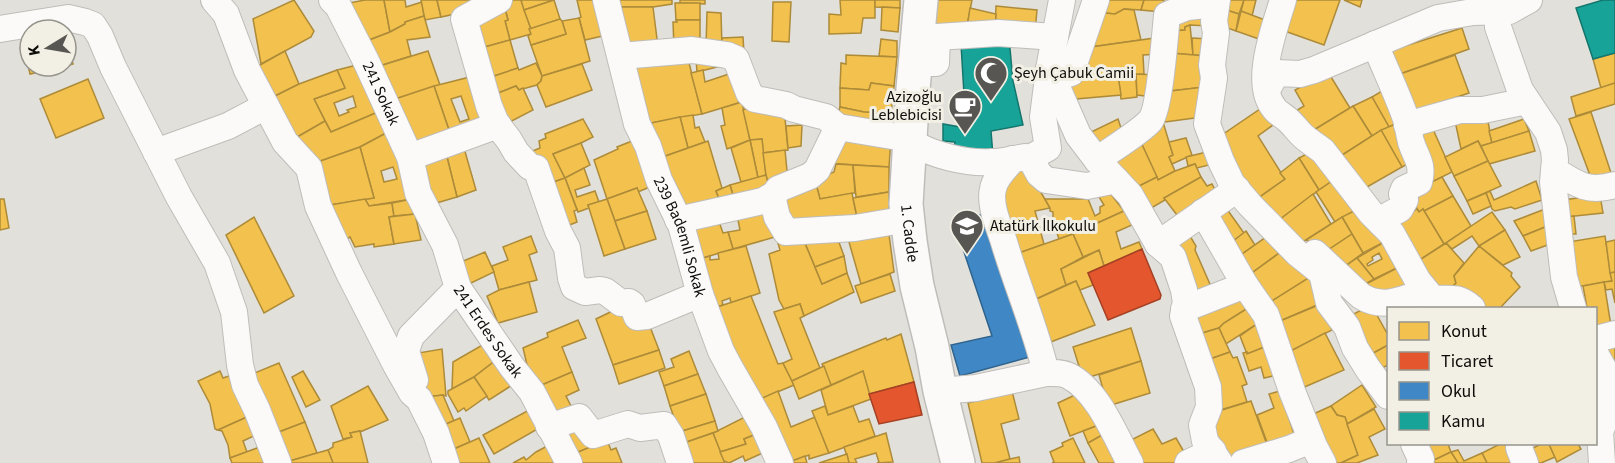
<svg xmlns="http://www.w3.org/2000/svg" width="1615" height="463" font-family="'Source Sans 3',sans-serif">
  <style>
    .homes { fill: #f2c14e; stroke: #ad8b39; stroke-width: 1.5; fill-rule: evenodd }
    .shops { fill: #e4572e; stroke: #a44023; stroke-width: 1.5 }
    .schools { fill: #3f88c5; stroke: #30638d; stroke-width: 1.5 }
    .public { fill: #17a398; stroke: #14766d; stroke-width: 1.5 }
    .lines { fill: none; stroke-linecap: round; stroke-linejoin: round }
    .street-casing { stroke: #bfbdb9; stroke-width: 28 }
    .secondary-casing { stroke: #bfbdb9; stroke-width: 36 }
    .street { stroke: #fbfaf9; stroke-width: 26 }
    .secondary { stroke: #fbfaf9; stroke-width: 33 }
    .labels { text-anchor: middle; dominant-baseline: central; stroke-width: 6; stroke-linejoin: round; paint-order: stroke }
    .poi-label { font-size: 16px; fill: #0d0c09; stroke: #f2efe4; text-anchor: start }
    .street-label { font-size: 16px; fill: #0d0c09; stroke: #f2efe4 }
  </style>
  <rect width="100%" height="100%" fill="#e2e0da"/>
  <g class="homes">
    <polygon points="294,0 314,31 311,37 261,64 253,19"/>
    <polygon points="365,0 384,0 390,32 364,42 349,3"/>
    <polygon points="384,0 405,0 406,7 422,2 424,16 405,22 405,24 390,32"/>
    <polygon points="421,0 437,0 441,17 425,20"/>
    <polygon points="437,0 491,0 482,8 441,17"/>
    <polygon points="503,0 521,0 531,29 531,34 510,40 505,21 508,20"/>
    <polygon points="521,0 554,0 524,10"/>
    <polygon points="554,0 560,19 531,29 524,10"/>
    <polygon points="577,0 599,0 607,35 585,40 579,18 581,17"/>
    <polygon points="615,0 672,0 672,4 653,7 616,7"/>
    <polygon points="680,0 705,0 705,4 680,3"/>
    <polygon points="840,0 875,0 875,18 863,18 861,33 829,34 829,14 841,15"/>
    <polygon points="875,0 900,0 900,8 875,7"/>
    <polygon points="935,0 972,0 966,31 933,25"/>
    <polygon points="1098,0 1144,0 1141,10 1124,9 1115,14 1095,12"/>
    <polygon points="1144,0 1164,0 1162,12 1141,10"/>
    <polygon points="1223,0 1244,0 1239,14 1220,8"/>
    <polygon points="1244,0 1256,0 1252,16 1241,11"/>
    <polygon points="1287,0 1340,0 1324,45 1279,29"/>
    <polygon points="1344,0 1362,0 1360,7"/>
    <polygon points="503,2 508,20 505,21 510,40 481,48 475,21"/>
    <polygon points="773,2 791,2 789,42 772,41"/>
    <polygon points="675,3 700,3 700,20 676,20"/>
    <polygon points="996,6 1037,10 1035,32 995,29"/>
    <polygon points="616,7 653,7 658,47 626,50"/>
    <polygon points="882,7 900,8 898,32 881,30"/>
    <polygon points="970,8 996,14 995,29 967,28"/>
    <polygon points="1220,8 1239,14 1236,31 1219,25"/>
    <polygon points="1124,9 1134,10 1141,40 1084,48 1095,12 1115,14"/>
    <polygon points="1206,9 1208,26 1190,25 1185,27 1185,30 1171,31 1184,14"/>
    <polygon points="1241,11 1265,20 1259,39 1236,31"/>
    <polygon points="707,12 721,13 722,48 706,47"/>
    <polygon points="424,16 430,37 407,40 411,56 373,68 364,42 390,32 405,24 405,22"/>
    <polygon points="579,18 590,61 542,76 531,45 566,34 562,21"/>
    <polygon points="560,19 562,21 566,34 531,45 528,36 531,34 529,29"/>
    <polygon points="676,20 700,20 700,47 674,48 673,22 677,22"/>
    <polygon points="1190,25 1193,55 1170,53 1171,31 1185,30 1185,27"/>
    <polygon points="1462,28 1469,49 1400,74 1386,52"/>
    <polygon points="30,36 30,66 65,66 30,74 22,38"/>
    <polygon points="66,36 73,64 66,66"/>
    <polygon points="743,37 744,53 722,48 722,38"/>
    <polygon points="1162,37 1160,54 1143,55 1144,74 1074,79 1084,48"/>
    <polygon points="1192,38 1210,39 1207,56 1193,55"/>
    <polygon points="881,39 897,41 897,57 879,56"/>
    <polygon points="510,40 518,68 488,78 481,48"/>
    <polygon points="285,51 299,84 267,100 253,69"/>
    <polygon points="428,51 440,85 389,101 373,68"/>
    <polygon points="1170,53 1207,56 1204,87 1162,92"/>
    <polygon points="1615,53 1615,83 1601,88 1593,59"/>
    <polygon points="687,55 702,114 646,124 633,61"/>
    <polygon points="846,55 897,57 894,86 871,83 869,90 840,88 841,63 846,64"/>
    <polygon points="1455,55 1469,93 1413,112 1400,74"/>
    <polygon points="696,59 729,64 697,72"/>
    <polygon points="536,63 542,76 541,81 537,85 519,90 516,86 493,95 488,78 518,68 519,70"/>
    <path d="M 361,64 L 378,112 L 331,132 L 314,99 L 345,88 L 337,70 ZM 353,96 L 356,107 L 347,110 L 349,112 L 339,116 L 334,103 Z"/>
    <polygon points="582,64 592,90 546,107 537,85 541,81 542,76"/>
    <polygon points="337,70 345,88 314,99 325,121 292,140 267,100 299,84"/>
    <polygon points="703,70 705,82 732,73 745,101 702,114 691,73"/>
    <polygon points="1328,72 1350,108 1309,133 1291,114 1304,106 1295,90"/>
    <polygon points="1136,74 1137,97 1121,99 1118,75"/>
    <polygon points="1136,74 1156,75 1153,97 1137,95"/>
    <polygon points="1118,75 1121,95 1076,99 1076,107 1063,80"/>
    <path d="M 474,76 L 490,118 L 450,133 L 434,86 ZM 461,96 L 469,119 L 460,122 L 451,99 Z"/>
    <polygon points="88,79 104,118 56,138 40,99"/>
    <polygon points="871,83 894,86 891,113 864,112 840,107 840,88 869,90"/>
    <polygon points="1615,83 1615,104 1576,116 1571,97"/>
    <polygon points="434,86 450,133 411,147 389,101"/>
    <polygon points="516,86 519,90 523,88 533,110 506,124 493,95"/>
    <polygon points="1204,87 1202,117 1165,122 1159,113 1162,92"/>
    <polygon points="1387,88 1401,122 1389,127 1372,97"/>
    <polygon points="1372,97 1389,127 1372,136 1353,106"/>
    <polygon points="742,102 750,140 727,149 721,126 725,125 722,108"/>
    <polygon points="751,106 784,108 788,150 763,153 762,139 750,140 743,110"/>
    <polygon points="1353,106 1372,136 1336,159 1309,133"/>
    <polygon points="840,107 864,112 891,113 890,129 836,121"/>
    <polygon points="1260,109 1273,125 1258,136 1285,179 1254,201 1219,137"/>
    <polygon points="378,112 388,132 360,147 312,164 292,140 325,121 331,132"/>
    <polygon points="1591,112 1613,179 1594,186 1569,119"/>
    <polygon points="693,115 695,128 699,127 705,142 688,148 680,117"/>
    <polygon points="1487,116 1492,143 1481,146 1478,141 1461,149 1455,121"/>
    <polygon points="680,117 688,148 657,159 646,124"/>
    <polygon points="583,119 593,137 581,143 553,154 565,178 545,185 525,154 540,148 539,141 546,138 545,134"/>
    <polygon points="1118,119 1123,134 1097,151 1087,134"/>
    <polygon points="1524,119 1529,131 1492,143 1489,131"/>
    <polygon points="1163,122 1173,155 1169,157 1175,171 1158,180 1139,138"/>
    <polygon points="1398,123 1413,161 1402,167 1381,130"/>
    <polygon points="802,125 801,146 788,148 786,126"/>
    <polygon points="1432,127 1452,172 1430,183 1417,136"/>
    <polygon points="1381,130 1402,167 1360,191 1336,159"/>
    <polygon points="840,131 891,137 889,167 824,163"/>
    <polygon points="1529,131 1535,151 1489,164 1481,146"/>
    <path d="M 388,132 L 412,199 L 369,206 L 365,199 L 374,198 L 360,147 ZM 393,167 L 397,179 L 384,182 L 381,171 Z"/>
    <polygon points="1139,138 1157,177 1139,186 1129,187 1111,154"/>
    <polygon points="1186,138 1192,155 1172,164 1169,157 1173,155 1169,142"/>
    <polygon points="637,139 652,186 638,192 637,188 607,199 594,160 618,149 617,147"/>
    <polygon points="762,139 766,175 758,178 750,140"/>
    <polygon points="750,140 758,178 741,182 731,148"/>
    <polygon points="708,141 722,188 716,191 722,206 680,214 657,159"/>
    <polygon points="1478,141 1488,161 1454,176 1445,157"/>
    <polygon points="581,143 590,165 565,178 553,154"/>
    <polygon points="360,147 374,198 330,205 312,164"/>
    <polygon points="464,148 476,190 457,197 446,153"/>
    <polygon points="1316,149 1338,177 1319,190 1299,158"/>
    <polygon points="785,150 788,181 769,188 766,175 763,153"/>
    <polygon points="1215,150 1217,163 1197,168 1195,164 1188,166 1186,157"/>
    <polygon points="446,153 457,197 433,204 421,159"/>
    <polygon points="1299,158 1319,190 1275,223 1254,201 1285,179 1280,173"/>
    <polygon points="1488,161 1501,186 1467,201 1454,176"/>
    <polygon points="1024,163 1050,208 1035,211 1044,244 1013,255 1001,184"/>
    <polygon points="836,164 853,165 855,193 820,199 815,180 834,172"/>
    <polygon points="1195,164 1201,177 1164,198 1165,200 1153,207 1148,207 1139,186 1157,177 1158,180 1175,171"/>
    <polygon points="853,165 889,167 889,192 856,197"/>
    <polygon points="584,168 590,185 575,190 577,197 595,191 599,202 588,205 589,208 578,212 565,178"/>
    <polygon points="766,175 770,192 735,202 730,185"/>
    <polygon points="1201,177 1207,186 1212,184 1219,198 1180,219 1164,198"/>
    <polygon points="1338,177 1360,208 1335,222 1316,192"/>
    <polygon points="1442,177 1453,196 1424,211 1423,209 1419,212 1409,193"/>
    <polygon points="565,178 577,210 574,211 577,222 562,228 545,185"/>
    <polygon points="815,180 820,199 852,193 858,222 792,225 782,190"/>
    <polygon points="1536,181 1542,200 1515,209 1511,207 1495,211 1492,209 1486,193 1490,191 1494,200"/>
    <polygon points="730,185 735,202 722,206 716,191"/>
    <polygon points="637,188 647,211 615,221 607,199"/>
    <polygon points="889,192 889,217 858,222 853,198"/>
    <polygon points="1110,193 1124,211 1073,234 1059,239 1053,221 1053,212 1050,211 1050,208 1045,199 1088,199 1095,216 1100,213 1100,207 1104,205 1099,197"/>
    <polygon points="1486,193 1491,206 1473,214 1467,201"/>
    <polygon points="1313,194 1331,224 1295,247 1275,223"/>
    <polygon points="1600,195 1603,213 1566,217 1563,200"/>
    <polygon points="1453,196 1471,226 1444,244 1424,211"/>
    <polygon points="0,199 4,199 9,228 0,230"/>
    <polygon points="365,199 369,206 392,203 394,216 389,217 394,244 374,247 374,244 355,247 350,237 346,240 330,205"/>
    <polygon points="412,199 415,214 394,216 392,203"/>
    <polygon points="607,199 625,249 604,256 588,205"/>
    <polygon points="1224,205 1244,233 1228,245 1209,215"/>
    <polygon points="769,208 775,237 733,249 728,232 740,230 737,215"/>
    <polygon points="1360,208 1386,241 1363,253 1342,217"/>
    <polygon points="1417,209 1419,212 1423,209 1444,244 1415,263 1395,224"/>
    <polygon points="1545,209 1550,225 1523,236 1514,221"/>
    <polygon points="647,211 656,239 625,249 615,221"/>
    <polygon points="1124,211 1132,225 1116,232 1121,249 1139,242 1142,249 1104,266 1099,250 1083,257 1073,234"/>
    <polygon points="1492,212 1505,230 1479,246 1472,236 1452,249 1446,243"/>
    <polygon points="415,214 421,240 394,244 389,217"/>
    <polygon points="717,216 723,233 728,232 733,249 696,260 686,225"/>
    <polygon points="1574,216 1576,234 1567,234 1566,217"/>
    <polygon points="254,217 294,296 264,313 226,235"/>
    <polygon points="1342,217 1352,234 1325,252 1306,240"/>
    <polygon points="1550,225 1556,242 1531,251 1523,236"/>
    <polygon points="888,227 894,272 861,284 847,235"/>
    <polygon points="1505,230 1520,257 1503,265 1479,246"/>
    <polygon points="1187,231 1196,246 1195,250 1213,291 1198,297 1171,241"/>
    <polygon points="1246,231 1255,245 1235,259 1228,245"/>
    <polygon points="1273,232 1286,248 1245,278 1235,259"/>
    <polygon points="836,234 844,256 815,267 804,241"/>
    <polygon points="1073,234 1083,257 1061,269 1066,285 1030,302 1013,255"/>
    <polygon points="1352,234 1363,253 1344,267 1325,252"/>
    <polygon points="531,236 537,252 529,255 537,280 499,290 492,266 508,260 503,247"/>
    <polygon points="1605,236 1612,281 1576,287 1568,242"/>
    <polygon points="777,240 804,241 822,284 847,273 854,292 804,316 800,304 784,309 779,300 769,254 780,250"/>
    <polygon points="1615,240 1615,272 1610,273 1606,242"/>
    <path d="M 1386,241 L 1401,266 L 1374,279 L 1357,258 ZM 1379,253 L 1382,259 L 1368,266 L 1367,264 L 1373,260 L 1372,257 Z"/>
    <polygon points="1446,243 1464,263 1454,276 1456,283 1450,289 1434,293 1415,263"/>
    <polygon points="746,246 760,293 731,303 730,298 722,301 723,305 711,309 696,260 710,256 710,260 719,259 718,253"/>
    <polygon points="1479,246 1512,273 1511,276 1520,287 1500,308 1487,308 1450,289 1456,283 1454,276"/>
    <polygon points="1286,248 1309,278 1264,306 1245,278"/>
    <polygon points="1099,250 1104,266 1088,273 1093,285 1080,290 1076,281 1066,285 1061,269"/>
    <polygon points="485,252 494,272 469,284 461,262"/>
    <polygon points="844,256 847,273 822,284 815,267"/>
    <polygon points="1357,258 1374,279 1362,286 1344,267"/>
    <polygon points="1401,266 1413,286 1373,298 1362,286"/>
    <polygon points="1615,272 1615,303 1612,289 1606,290 1604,282 1612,281 1610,273"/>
    <polygon points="890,274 895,291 861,303 855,286"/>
    <polygon points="1313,275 1324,302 1273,324 1264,306"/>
    <polygon points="1076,281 1095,325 1048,343 1030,302"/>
    <polygon points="529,282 537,312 498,323 487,296 499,290"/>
    <polygon points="1604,282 1611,326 1596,329 1596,308 1587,308 1583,286"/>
    <polygon points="1243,290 1251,306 1224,323 1219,328 1196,335 1187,313"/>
    <polygon points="751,296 778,364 783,363 794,385 758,400 711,309"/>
    <polygon points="627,304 649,324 659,350 613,365 596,319"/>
    <polygon points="800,304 804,316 800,318 820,368 792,381 783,363 792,359 774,312"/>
    <polygon points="1321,304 1332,330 1283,355 1273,324"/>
    <polygon points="1251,306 1260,322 1226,344 1219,328 1224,323"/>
    <polygon points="1367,307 1374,310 1388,335 1388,345 1368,356 1346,318"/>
    <polygon points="578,320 586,338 562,347 572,372 537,387 528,369 523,348 548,337 547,333"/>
    <polygon points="1260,322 1267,346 1247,354 1240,336"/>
    <polygon points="1131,328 1141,361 1083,379 1073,347"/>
    <polygon points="1219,328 1230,352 1210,359 1199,334"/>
    <polygon points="1325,333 1344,370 1300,389 1283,355"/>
    <polygon points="901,334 914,382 869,394 863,371 831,385 822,364 886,338 887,340"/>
    <polygon points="1615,339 1615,369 1601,345"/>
    <polygon points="491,340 500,357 474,377 452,389 453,362"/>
    <polygon points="1388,345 1388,365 1378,370 1368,356"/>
    <polygon points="1267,346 1277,375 1264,378 1261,367 1249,371 1243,353 1247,352 1247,354"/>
    <polygon points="442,349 446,396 443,395 426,397 425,378 418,353"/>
    <polygon points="659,350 665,368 619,384 613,365"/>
    <polygon points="689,351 698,374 664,386 659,372 674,367 671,359"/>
    <polygon points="1230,352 1233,358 1237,357 1247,384 1242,386 1247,402 1217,411 1210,359"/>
    <polygon points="500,357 517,382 489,400 474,377"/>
    <polygon points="1141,361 1150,393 1108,406 1099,375"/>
    <polygon points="279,363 305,422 271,435 245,377"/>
    <polygon points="824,366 831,385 799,399 792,381"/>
    <polygon points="220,371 223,378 235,374 247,417 218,430 215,429 210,404 198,381"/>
    <polygon points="303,371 320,400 306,407 292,377"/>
    <polygon points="863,371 871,399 828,415 821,390"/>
    <polygon points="572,372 579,390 566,396 575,414 555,422 537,387"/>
    <polygon points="698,374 706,394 670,406 664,386"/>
    <polygon points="474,377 487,396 466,411 464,408 458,412 448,394 448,391"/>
    <polygon points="1362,385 1376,407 1347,424 1345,417 1337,415 1331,406"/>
    <polygon points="368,386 388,420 360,432 360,431 350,433 352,437 343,439 331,406"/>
    <polygon points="778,391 791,427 815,417 829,453 809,459 809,455 787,463 758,400"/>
    <polygon points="1012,391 1019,419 1001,424 1010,459 995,463 982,463 968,403"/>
    <polygon points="1280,391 1295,437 1268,445 1257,415 1274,408 1269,394"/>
    <polygon points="706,394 715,421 679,432 670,406"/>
    <polygon points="1077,394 1099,425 1070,436 1058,403"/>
    <polygon points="443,395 454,421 439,427 426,397"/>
    <polygon points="1251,401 1269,450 1232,463 1222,458 1209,414"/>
    <polygon points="825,406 828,415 853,406 859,422 869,419 875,436 829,453 812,411"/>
    <polygon points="1331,406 1337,415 1345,417 1358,455 1341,463 1328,463 1309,416"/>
    <polygon points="531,409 541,427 494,454 483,435"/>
    <polygon points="1374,409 1385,429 1369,437 1378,455 1357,463 1341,463 1358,455 1347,424"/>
    <polygon points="751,414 759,433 744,439 746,444 720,452 713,433"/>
    <polygon points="247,417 256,435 243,441 247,452 230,458 228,445 222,431 218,430"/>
    <polygon points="460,418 470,442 447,452 439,427"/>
    <polygon points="715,421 718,431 681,444 679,432"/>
    <polygon points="305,422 317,453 283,463 271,435"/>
    <polygon points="578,422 588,448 571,455 556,429"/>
    <polygon points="1099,425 1104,434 1088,443 1083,431"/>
    <polygon points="1153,429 1162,444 1176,438 1187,457 1174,463 1141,463 1129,441"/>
    <polygon points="360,431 368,463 333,463 328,450 333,447 333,443 352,437 350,433"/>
    <polygon points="713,433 725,463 689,463 681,444"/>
    <polygon points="759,433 767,451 745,461 743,456 729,463 724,461 720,452 746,444 744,439"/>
    <polygon points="886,433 893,462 877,463 879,462 876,453 855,459 857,463 849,463 844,447"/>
    <polygon points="1104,434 1119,463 1099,463 1088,443"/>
    <polygon points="479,438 490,463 450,463 447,452"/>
    <polygon points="1073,438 1085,463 1052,463 1054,462 1050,452 1063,446 1062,443"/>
    <polygon points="607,440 611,450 616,448 622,463 577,463 571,455"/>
    <polygon points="551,444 561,463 513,463 524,457 526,460 536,452"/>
    <polygon points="1420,444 1448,444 1451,452 1428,463"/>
    <polygon points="1500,444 1508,444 1514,463 1487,463 1482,453"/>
    <polygon points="1541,444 1549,444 1555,457 1541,463 1534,463 1529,450"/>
    <polygon points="1549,444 1578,444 1581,449 1557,462"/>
    <polygon points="265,445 272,463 232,463 230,458"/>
    <polygon points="328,450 333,463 283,463 317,453"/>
    <polygon points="1458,450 1464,461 1482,453 1487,463 1458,463 1451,452"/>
    <polygon points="1451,452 1458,463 1428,463"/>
    <polygon points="847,454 849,463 819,463"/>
    <polygon points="805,456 807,463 787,463"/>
    <polygon points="1019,457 1020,463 995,463 1010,459"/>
  </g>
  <g class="shops">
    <polygon points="1142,249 1161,295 1160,299 1108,320 1088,273"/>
    <polygon points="914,382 922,415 879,424 869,394"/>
  </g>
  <polygon class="schools" points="988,213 1037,355 960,376 951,345 992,336 954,222"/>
  <g class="public">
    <polygon points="1603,0 1615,0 1615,53 1593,59 1576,8"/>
    <polygon points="1009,38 1013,81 1023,125 991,131 993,156 954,151 955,142 943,141 943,124 966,128 961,44"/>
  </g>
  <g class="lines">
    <defs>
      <g id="street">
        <polyline points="214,0 226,14 247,70 285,142 309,168 318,206 349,273 396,365 412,393 419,399 436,433 446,463"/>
        <path id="s1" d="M 332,0 L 338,6 L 366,61 L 410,157 L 418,193 L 445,245 L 458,288 L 512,367 L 532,392 L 569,463"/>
        <polyline points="499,0 464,19 489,106 496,123 509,140 516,152 530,167 536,168 558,231 567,248 571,278 574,287 585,292 600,290 605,291 621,303 629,302 632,304 637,317 647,316 700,294"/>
        <path id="s2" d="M 606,0 L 637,124 L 648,146 L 659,180 L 681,225 L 700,294 L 721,351 L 730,368 L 764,427 L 780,463"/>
        <polyline points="1217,0 1214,21 1216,33 1212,65 1214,78 1207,124 1221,161 1232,184 1250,205 1297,253 1322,273 1329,303 1347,327 1355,348 1368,369 1388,396"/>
        <path d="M 1283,0 C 1275,27 1253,83 1274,108 C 1277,113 1284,116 1288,120 C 1295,126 1300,135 1308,140 C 1313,144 1318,147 1323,151 L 1371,213 L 1392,234 L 1418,281 L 1432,298 C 1450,301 1456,294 1472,308"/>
        <polyline points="1499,0 1497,12 1498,27 1520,90 1548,132 1554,150 1555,160 1553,182 1564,277 1573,308"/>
        <polyline points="0,29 68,18 85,22 93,25 100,36 113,67 179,197 217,263 234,312 240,365 245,385 257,410 278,463"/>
        <path d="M 1375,44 C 1385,69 1397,93 1406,119 C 1408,126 1409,134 1411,142 C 1416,158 1424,164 1419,182 L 1404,189 L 1402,194 L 1405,200 L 1400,209 L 1389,215 L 1381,223"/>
        <polyline points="621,56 692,50 727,55 736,59 749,93 755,99 786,105 794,109 826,117 838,127 898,137"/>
        <polyline points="930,63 936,63 937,37 998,33 1055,37"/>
        <polyline points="1049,69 1078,135 1097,160 1130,195 1158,244 1173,257 1184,290 1186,303 1183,316 1208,387 1209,407 1202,425 1205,441 1220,463"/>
        <polyline points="1054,80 1064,75 1071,73 1096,0"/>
        <polyline points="1267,90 1272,81 1274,74 1277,73 1300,74 1314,70 1438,18 1473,12 1509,11 1529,0"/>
        <polyline points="1407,125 1460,110 1483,110 1527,101"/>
        <path d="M 911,142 C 932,155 967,164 992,162 C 1003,162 1014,159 1025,157 L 1030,158 L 1039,174 L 1046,180 L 1087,186 L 1116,180"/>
        <polyline points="156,152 228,126 266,106"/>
        <polyline points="410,157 498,125"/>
        <polyline points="1030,158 1048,148 1043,117 1049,69 1062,0"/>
        <path d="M 1013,159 C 1006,168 995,177 993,189 C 989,205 999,226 1004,242 C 1017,286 1036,329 1046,373"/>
        <path d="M 1097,160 C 1112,149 1139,133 1150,121 C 1160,109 1165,34 1167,15 L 1187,7 L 1216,4"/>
        <path d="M 1554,170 C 1576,184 1588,193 1615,185"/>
        <polyline points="772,196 777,217 786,232 855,228 908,219"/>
        <polyline points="1203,212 1245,285 1266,315 1292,391 1314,446 1323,463"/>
        <polyline points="678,220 763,201 775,194 778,189 810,176 817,170 838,127"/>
        <polyline points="1158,244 1237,189"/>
        <path d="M 1315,253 L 1361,296 C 1383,310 1404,299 1426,291"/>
        <polyline points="1184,309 1245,285"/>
        <polyline points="1596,339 1615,334"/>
        <polyline points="1596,355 1606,373 1609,388 1608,412 1600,432 1602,463"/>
        <polyline points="415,380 406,351 411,336 458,288"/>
        <path d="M 940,391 L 976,388 L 1046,373 C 1053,373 1062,372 1069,376 C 1098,391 1115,435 1130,463"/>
        <polyline points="549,427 579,417 593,435 628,424 640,428 664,425 671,436 680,463"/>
        <polyline points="1414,444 1421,459 1420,463"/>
        <polyline points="1520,444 1519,448 1525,463"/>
        <polyline points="1188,463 1213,451"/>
        <polyline points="1243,463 1289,449 1311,440"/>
      </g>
      <g id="secondary">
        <path id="s3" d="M 921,0 L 913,89 L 906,204 L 910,241 L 917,286 L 932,347 L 940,391 L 958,463"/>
      </g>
    </defs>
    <use href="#street" class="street-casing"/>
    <use href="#secondary" class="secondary-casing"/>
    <use href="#street" class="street"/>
    <use href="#secondary" class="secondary"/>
  </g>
  <defs>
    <symbol id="mosque-pin" viewBox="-11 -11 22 30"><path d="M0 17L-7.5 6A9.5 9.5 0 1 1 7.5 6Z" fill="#585652" stroke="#f2efe4"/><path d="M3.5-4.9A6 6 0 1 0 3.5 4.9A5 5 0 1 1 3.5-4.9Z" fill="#fff"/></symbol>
    <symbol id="cafe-pin" viewBox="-11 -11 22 30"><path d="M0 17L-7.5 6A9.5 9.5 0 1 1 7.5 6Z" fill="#585652" stroke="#f2efe4"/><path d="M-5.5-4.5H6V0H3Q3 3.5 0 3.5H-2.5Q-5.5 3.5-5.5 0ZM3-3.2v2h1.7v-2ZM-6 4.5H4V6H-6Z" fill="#fff"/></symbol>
    <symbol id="school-pin" viewBox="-11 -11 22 30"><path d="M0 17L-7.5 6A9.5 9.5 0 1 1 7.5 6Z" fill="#585652" stroke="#f2efe4"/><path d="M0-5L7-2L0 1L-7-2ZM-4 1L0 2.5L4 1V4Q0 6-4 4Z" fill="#fff"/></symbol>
  </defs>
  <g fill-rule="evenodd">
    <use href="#mosque-pin" x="972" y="54" width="38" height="52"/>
    <use href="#cafe-pin" x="946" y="87" width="38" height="52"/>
    <use href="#school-pin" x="948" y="207" width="38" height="52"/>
  </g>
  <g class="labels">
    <g class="poi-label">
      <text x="1014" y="73">Şeyh Çabuk Camii</text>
      <text x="942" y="97" text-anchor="end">Azizoğlu<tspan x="942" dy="18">Leblebicisi</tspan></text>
      <text x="990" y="226">Atatürk İlkokulu</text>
    </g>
    <g class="street-label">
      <text stroke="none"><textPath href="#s1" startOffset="106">241 Sokak</textPath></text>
      <text stroke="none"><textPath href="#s3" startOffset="234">1. Cadde</textPath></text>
      <text stroke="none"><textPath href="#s2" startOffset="249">239 Bademli Sokak</textPath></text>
      <text stroke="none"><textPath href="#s1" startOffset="369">241 Erdes Sokak</textPath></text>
    </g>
  </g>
  <rect x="1387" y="307" width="210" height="138" fill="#f2efe4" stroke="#96948c" stroke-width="1.5"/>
  <rect x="1399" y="322" width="30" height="18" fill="#f2c14e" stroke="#96948c" stroke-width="1.5"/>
  <text x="1441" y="337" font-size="18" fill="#0d0c09">Konut</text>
  <rect x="1399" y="352" width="30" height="18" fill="#e4572e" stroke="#96948c" stroke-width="1.5"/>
  <text x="1441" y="367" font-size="18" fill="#0d0c09">Ticaret</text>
  <rect x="1399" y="382" width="30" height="18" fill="#3f88c5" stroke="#96948c" stroke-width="1.5"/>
  <text x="1441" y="397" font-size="18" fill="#0d0c09">Okul</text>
  <rect x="1399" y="412" width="30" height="18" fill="#17a398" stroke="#96948c" stroke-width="1.5"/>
  <text x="1441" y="427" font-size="18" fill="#0d0c09">Kamu</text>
  <g transform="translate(48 48) rotate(259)"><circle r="28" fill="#f2efe4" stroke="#96948c" stroke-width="1.5"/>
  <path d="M0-4.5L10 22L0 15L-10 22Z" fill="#585652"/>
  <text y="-9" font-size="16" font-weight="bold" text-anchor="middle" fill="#0d0c09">K</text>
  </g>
</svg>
